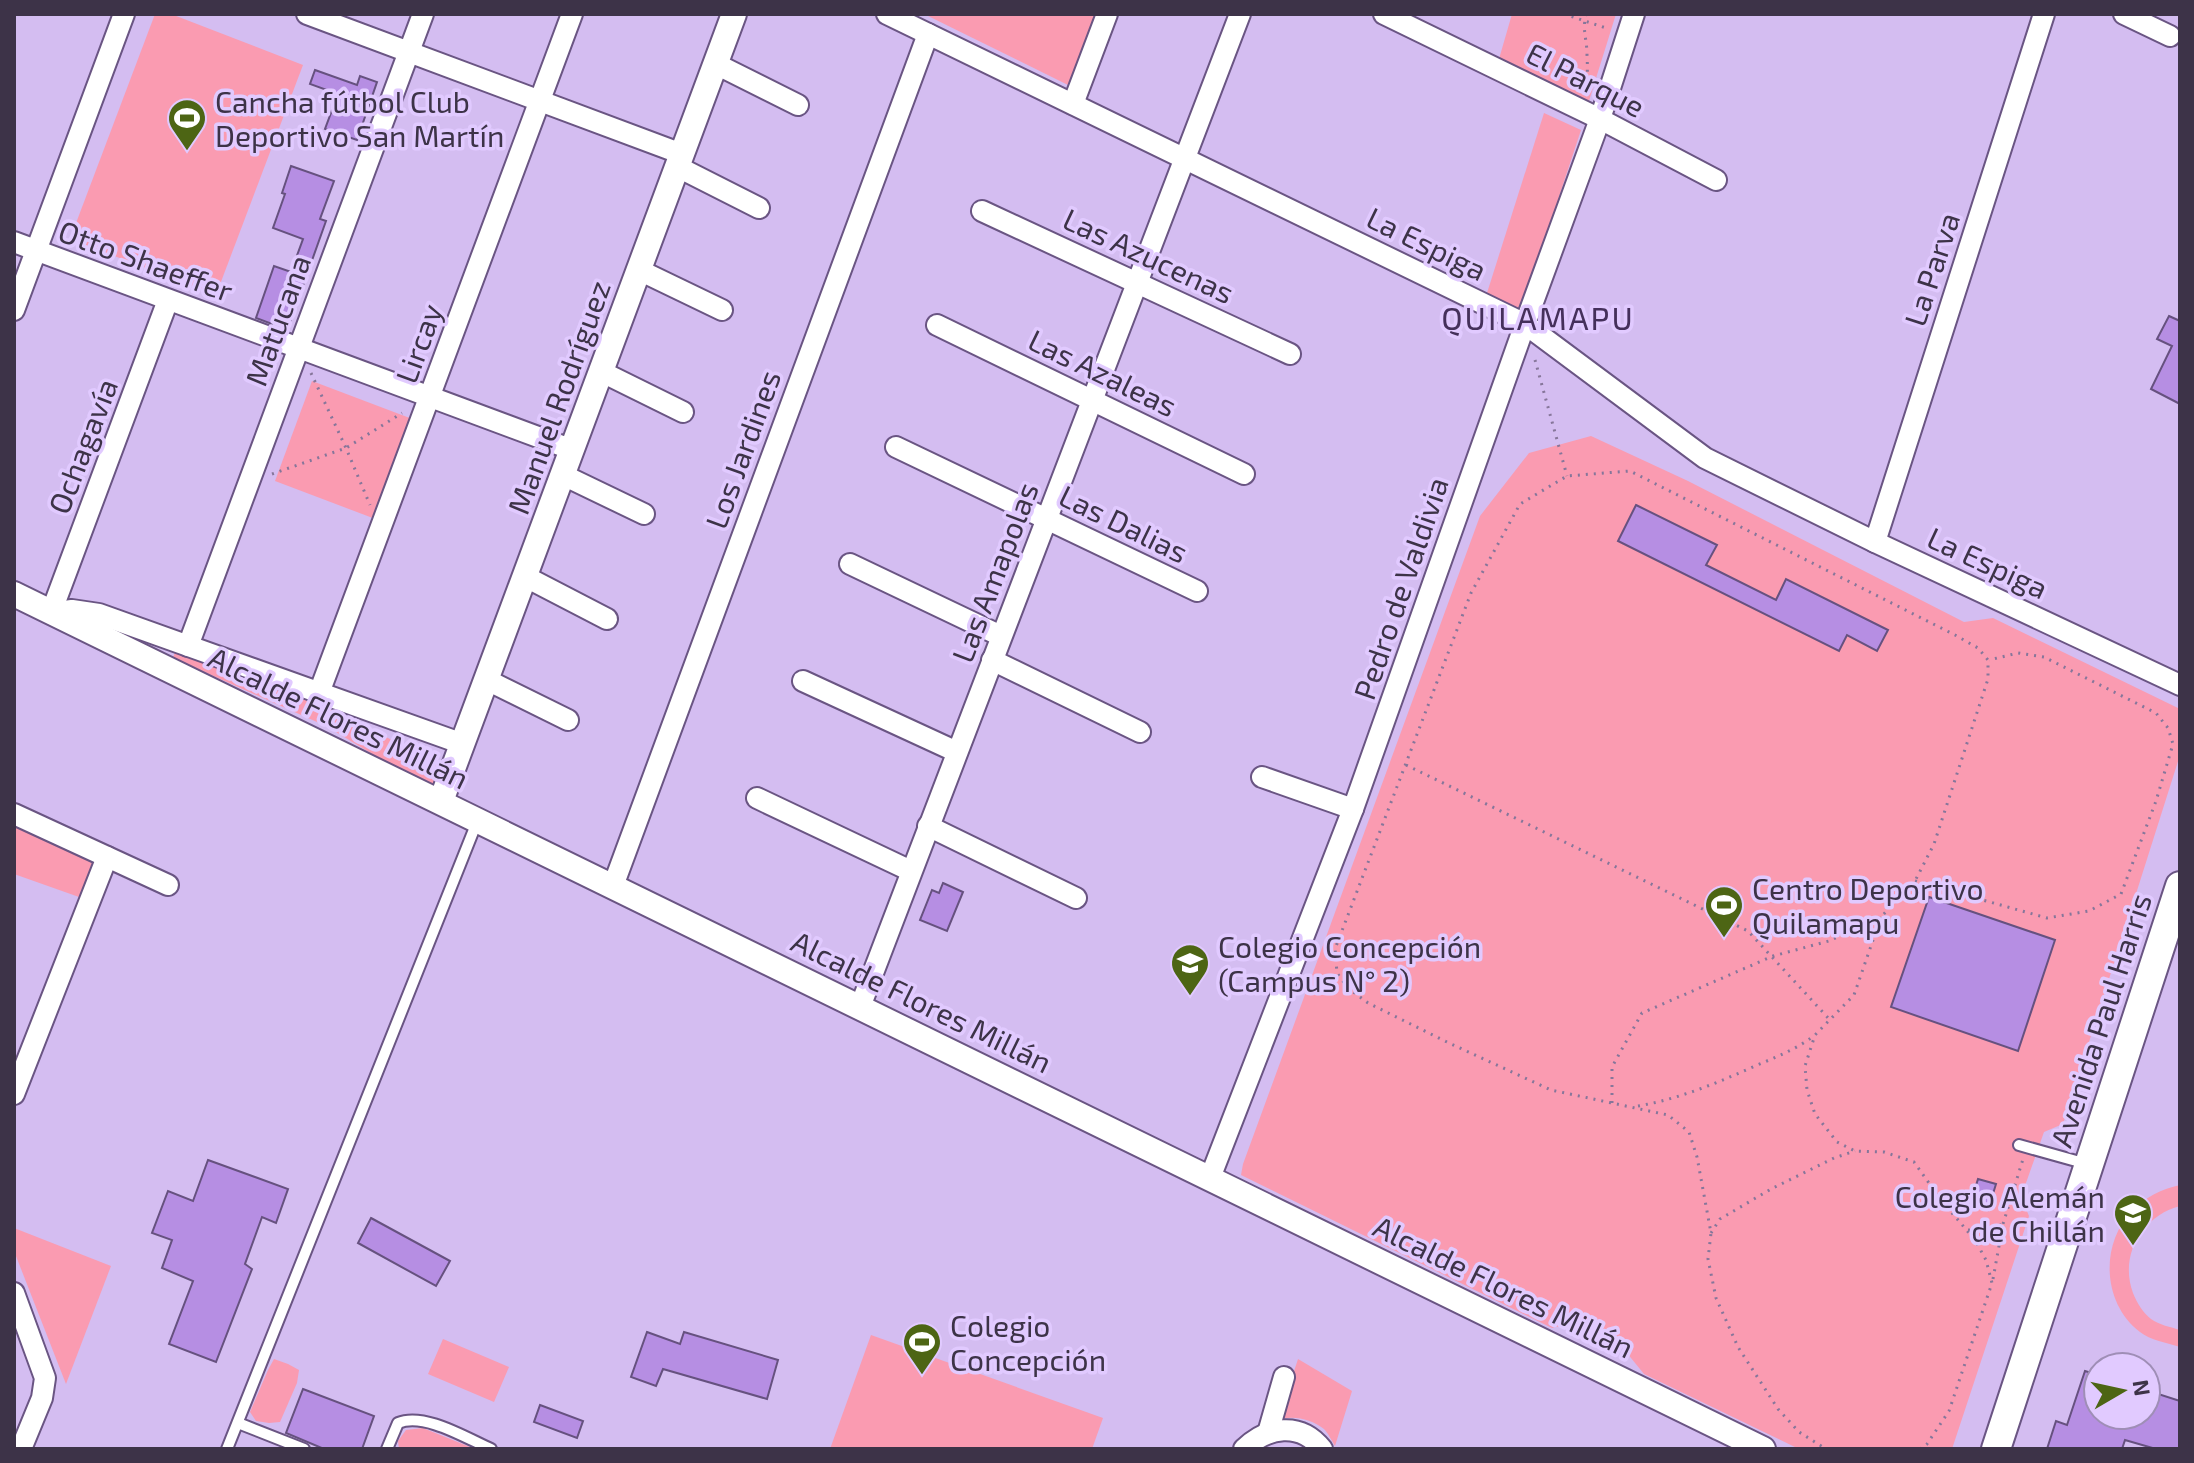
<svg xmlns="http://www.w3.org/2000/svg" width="2194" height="1463" font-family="'Exo 2',sans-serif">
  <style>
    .green { fill: #fa9bb1 }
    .building { fill: #b68ee3; stroke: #66517f; stroke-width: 2 }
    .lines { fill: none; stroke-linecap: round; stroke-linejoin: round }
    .service-casing { stroke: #6a5583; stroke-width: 14 }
    .minor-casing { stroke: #6a5583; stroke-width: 24 }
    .tertiary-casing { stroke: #6a5583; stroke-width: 28 }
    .secondary-casing { stroke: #6a5583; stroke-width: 32 }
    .path { stroke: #86769a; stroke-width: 3; stroke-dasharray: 2 6; stroke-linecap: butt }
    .service { stroke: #fff; stroke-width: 10 }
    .minor { stroke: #fff; stroke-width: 20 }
    .tertiary { stroke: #fff; stroke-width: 24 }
    .secondary { stroke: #fff; stroke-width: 28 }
    .labels { text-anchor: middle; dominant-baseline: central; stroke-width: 7; stroke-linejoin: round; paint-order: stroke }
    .street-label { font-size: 30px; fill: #3d3348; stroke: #e1caff }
    .poi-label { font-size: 30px; fill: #3d3348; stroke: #e1caff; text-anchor: start }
    .neighbourhood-label { font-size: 32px; letter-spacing: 2px; fill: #45305b; stroke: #e1caff }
  </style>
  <rect width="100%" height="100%" fill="#d4bdf1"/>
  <g class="green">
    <polygon points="155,14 171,14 303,65 216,295 70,239"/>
    <polygon points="924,14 1097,14 1070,86"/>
    <polygon points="1512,14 1616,14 1588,104 1499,59"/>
    <polygon points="1544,113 1581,130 1521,312 1487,293"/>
    <polygon points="312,381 415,420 378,520 275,481"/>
    <polygon points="1591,436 1688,481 1964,622 1993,618 2180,709 2180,755 2063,1124 2044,1132 2021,1197 2029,1216 1952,1449 1799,1449 1644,1374 1618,1342 1577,1322 1552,1328 1241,1175 1243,1164 1480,516 1529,453"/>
    <polygon points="176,649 331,710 445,766 435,792 326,726 173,658"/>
    <polygon points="14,822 94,859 79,897 14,874"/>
    <path d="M 2180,1185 L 2180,1206 C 2142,1216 2119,1255 2133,1293 C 2137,1303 2143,1313 2151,1319 C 2159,1325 2171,1327 2180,1330 L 2180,1347 C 2167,1343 2150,1340 2140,1332 C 2102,1303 2100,1244 2132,1211 C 2145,1197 2162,1189 2180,1185 Z"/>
    <polygon points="14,1228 111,1266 66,1384 14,1251"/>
    <polygon points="871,1335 1103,1418 1092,1449 830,1449"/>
    <polygon points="443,1339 509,1367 494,1402 428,1374"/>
    <polygon points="274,1359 288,1364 299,1370 297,1383 280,1422 269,1423 256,1421 250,1412 268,1370"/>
    <path d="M 1298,1359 L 1352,1391 L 1335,1446 C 1332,1441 1328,1433 1324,1429 C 1311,1419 1293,1415 1278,1420 Z"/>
    <polygon points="423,1428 475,1449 399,1449 398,1441 406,1430"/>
  </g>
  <g class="building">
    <polygon points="315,70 357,85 360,76 377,82 357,140 325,129 338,94 310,84"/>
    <polygon points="291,166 334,181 320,219 326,221 289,325 274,320 272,324 256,318 274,266 291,272 303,239 273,228 285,194 282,193"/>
    <polygon points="2169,316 2180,321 2180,404 2151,389 2172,346 2157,339"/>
    <polygon points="1636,505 1717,545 1706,565 1776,600 1786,579 1888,630 1877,651 1847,635 1839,651 1618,541"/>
    <polygon points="943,883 963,892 947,931 920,920 932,890 939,893"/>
    <polygon points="1929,897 2055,940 2018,1051 1891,1007"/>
    <polygon points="208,1160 288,1189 276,1223 262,1217 245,1264 252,1269 216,1362 169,1344 193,1281 162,1268 172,1240 152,1233 168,1191 193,1201"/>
    <polygon points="1978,1179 1996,1184 1988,1210 1970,1205"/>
    <polygon points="371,1218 450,1261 436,1286 358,1243"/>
    <polygon points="647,1332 680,1344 684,1332 778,1360 767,1399 663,1369 656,1386 631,1377"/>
    <polygon points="2085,1371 2098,1375 2098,1415 2146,1415 2146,1402 2149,1391 2180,1401 2180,1449 2156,1449 2125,1440 2122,1449 2047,1449 2056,1421 2067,1425"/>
    <polygon points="303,1389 374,1416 362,1449 324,1449 286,1433"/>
    <polygon points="540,1405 583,1421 577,1438 534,1422"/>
  </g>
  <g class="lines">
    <defs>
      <g id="service">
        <polyline points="2019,1145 2087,1164"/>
        <polyline points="238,1423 304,1449"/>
        <polyline points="227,1449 477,822"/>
        <path d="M 387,1449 L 398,1423 C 424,1412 466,1438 491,1449"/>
      </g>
      <g id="minor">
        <polyline points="307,14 682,154"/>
        <polyline points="887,14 1525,324 1705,458 1875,542 2180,685"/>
        <polyline points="1384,14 1600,119 1716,180"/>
        <polyline points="2124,14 2170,36"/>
        <polyline points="716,64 798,105"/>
        <polyline points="1073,104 1107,14"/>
        <polyline points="678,167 759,208"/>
        <polyline points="982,211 1290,354"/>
        <polyline points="14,242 573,450"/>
        <polyline points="639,270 722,310"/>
        <polyline points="14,310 124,14"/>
        <polyline points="937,325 1244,474"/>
        <polyline points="602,372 683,412"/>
        <polyline points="896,447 1197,591"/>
        <polyline points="563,475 644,514"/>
        <polyline points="1875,542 2044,14"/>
        <polyline points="850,564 1001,636"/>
        <polyline points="526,577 607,619"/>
        <polyline points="51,613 72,610 99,614 463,744"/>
        <polyline points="51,613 168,300"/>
        <polyline points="188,646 423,14"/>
        <polyline points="992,660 1140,732"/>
        <polyline points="487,680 568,720"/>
        <polyline points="803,681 957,752"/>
        <polyline points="319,693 572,14"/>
        <polyline points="1262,777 1353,809"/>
        <polyline points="757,798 911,871"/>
        <polyline points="14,814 168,885"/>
        <polyline points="928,826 1076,898"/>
        <polyline points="613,886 928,34"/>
        <polyline points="860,1007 1240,14"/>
        <polyline points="14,1094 107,857"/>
        <polyline points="1210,1178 1353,809 1525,324 1600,119 1634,14"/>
        <polyline points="14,1293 45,1378 42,1398 21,1449"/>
        <polyline points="1268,1433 1284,1377"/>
        <path d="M 1244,1449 C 1267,1427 1300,1421 1322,1449"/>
      </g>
      <g id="tertiary">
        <polyline points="14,594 1763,1449"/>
        <polyline points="441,801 734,14"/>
      </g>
      <polyline id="secondary" points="1996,1449 2180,886"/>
    </defs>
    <use href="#service" class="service-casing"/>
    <use href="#minor" class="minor-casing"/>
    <use href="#tertiary" class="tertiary-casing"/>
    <use href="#secondary" class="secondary-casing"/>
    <g class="path">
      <polyline points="1564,14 1609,29"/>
      <path d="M 1586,14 C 1582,32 1587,38 1587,55 C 1588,67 1586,77 1590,89"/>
      <polyline points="1535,360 1567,476"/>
      <polyline points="311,373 346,448 370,505"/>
      <polyline points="272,474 346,448 402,413"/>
      <polyline points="1406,765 1748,931 1831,1021"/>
      <polyline points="1915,881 2047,918 2089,911 2121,894 2156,801 2173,744 2168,728 2156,713 2044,657 2018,653 1989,660"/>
      <polyline points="1881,917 1854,995 1815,1035 1805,1066 1807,1090 1815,1114 1837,1142 1855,1151 1884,1152 1914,1162 1941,1200 1975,1240 1986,1260 1992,1283 1949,1411 1927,1444 1920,1449"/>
      <polyline points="1612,1103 1612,1067 1642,1013 1773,956 1829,941 1881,917 1915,881 1934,844 1988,679 1988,660 1978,648 1955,635 1630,471 1567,476 1520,504 1471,593 1335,949 1337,973 1348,988 1368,1003 1449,1043 1551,1090 1668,1115 1689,1132 1697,1157 1711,1233 1708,1259 1716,1298 1738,1347 1778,1409 1799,1432 1826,1449"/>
      <path d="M 1638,1106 C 1679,1099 1717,1083 1755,1066 C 1776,1057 1797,1049 1815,1035"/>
      <polyline points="1968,1230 1989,1229 2003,1224"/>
      <polyline points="1711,1233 1720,1219 1771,1189 1834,1158 1855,1151"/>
      <polyline points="1993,1279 2003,1224 2023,1159"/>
    </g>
    <use href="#service" class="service"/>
    <use href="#minor" class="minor"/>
    <use href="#tertiary" class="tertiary"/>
    <use href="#secondary" class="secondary"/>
  </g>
  <defs>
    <symbol id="stadium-pin" viewBox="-11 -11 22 30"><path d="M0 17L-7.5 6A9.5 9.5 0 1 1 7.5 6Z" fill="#4d6514" stroke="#e1caff"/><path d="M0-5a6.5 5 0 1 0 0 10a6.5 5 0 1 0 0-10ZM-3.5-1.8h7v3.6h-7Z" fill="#fff"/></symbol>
    <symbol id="school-pin" viewBox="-11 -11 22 30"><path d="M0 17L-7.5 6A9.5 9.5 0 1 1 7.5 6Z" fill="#4d6514" stroke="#e1caff"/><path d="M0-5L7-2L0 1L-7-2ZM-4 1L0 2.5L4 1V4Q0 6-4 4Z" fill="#fff"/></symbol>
  </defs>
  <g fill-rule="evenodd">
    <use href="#stadium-pin" x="165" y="96" width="44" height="60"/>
    <use href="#stadium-pin" x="1702" y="883" width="44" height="60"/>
    <use href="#school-pin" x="1168" y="941" width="44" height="60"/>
    <use href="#school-pin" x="2111" y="1191" width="44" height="60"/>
    <use href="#stadium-pin" x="900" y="1320" width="44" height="60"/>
  </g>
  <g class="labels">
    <g class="street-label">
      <text transform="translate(1586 79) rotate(27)">El Parque</text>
      <text transform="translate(1427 243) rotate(26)">La Espiga</text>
      <text transform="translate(1149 255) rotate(25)">Las Azucenas</text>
      <text transform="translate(146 260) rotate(20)">Otto Shaeffer</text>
      <text transform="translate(1931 269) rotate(-72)">La Parva</text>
      <text transform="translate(277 320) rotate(-70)">Matucana</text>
      <text transform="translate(418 343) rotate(-70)">Lircay</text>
      <text transform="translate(1103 372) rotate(26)">Las Azaleas</text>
      <text transform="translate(558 397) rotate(-70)">Manuel Rodríguez</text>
      <text transform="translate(82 446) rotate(-69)">Ochagavía</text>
      <text transform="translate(742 449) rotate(-70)">Los Jardines</text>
      <text transform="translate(1124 523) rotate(26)">Las Dalias</text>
      <text transform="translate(1988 562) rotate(25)">La Espiga</text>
      <text transform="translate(994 572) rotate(-69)">Las Amapolas</text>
      <text transform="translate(1400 588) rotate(-71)">Pedro de Valdivia</text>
      <text transform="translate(339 717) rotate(26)">Alcalde Flores Millán</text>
      <text transform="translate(922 1001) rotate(26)">Alcalde Flores Millán</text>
      <text transform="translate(2100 1020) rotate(-72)">Avenida Paul Harris</text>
      <text transform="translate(1504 1286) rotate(26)">Alcalde Flores Millán</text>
    </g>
    <g class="poi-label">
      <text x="215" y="101">Cancha fútbol Club<tspan x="215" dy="34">Deportivo San Martín</tspan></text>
      <text x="1752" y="888">Centro Deportivo<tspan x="1752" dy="34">Quilamapu</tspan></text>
      <text x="1218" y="946">Colegio Concepción<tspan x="1218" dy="34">(Campus N° 2)</tspan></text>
      <text x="2105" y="1196" text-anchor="end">Colegio Alemán<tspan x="2105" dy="34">de Chillán</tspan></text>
      <text x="950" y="1325">Colegio<tspan x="950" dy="34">Concepción</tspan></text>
    </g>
    <g class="neighbourhood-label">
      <text x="1538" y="317">QUILAMAPU</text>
    </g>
  </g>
  <rect width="2194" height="1463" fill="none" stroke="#3d3348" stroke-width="32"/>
  <g transform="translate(2122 1391) rotate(81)"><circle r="38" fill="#e1caff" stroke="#9f8eb6" stroke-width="2"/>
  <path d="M0-6L14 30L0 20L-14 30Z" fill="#4d6514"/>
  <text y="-12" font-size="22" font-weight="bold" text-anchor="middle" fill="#3d3348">N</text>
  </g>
</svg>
